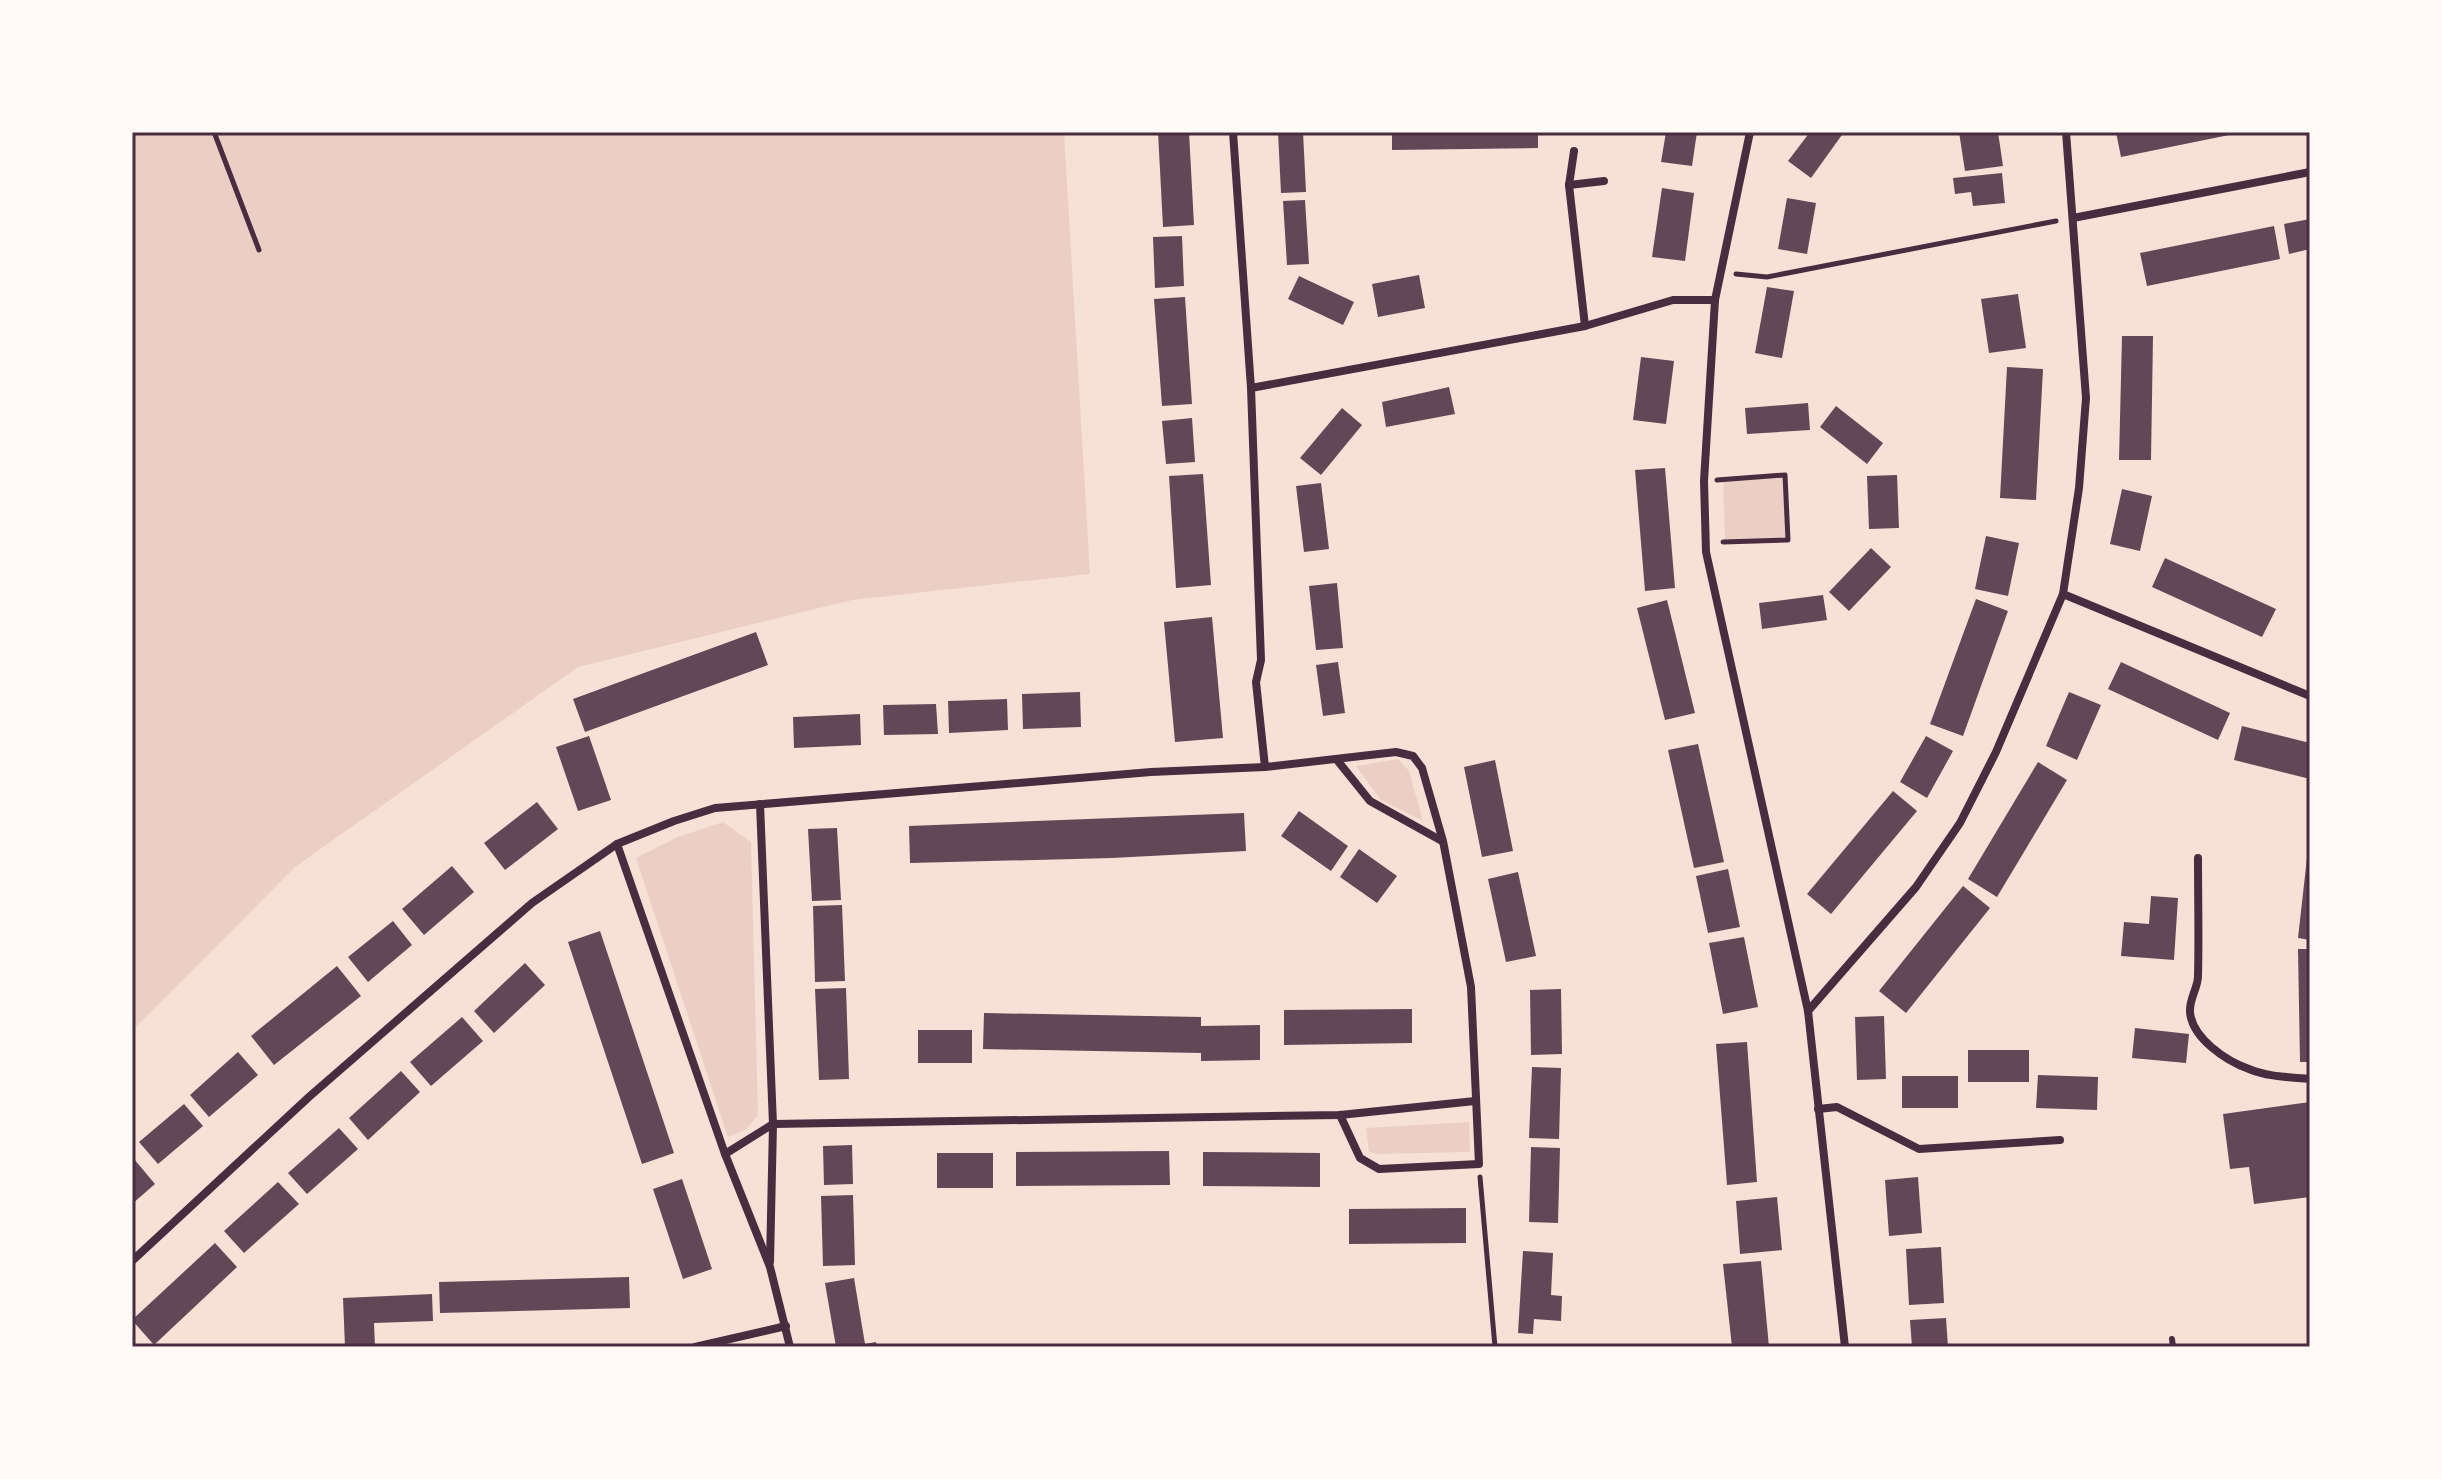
<svg xmlns="http://www.w3.org/2000/svg" width="2442" height="1479" font-family="'Fira Sans Condensed',sans-serif">
  <style>
    .green { fill: #ebcfc5 }
    .building { fill: #644757 }
    .lines { fill: none; stroke-linecap: round; stroke-linejoin: round }
    .path { stroke: #4a2c40; stroke-width: 5 }
    .service { stroke: #4a2c40; stroke-width: 6 }
    .minor { stroke: #4a2c40; stroke-width: 8 }
    .neatline { fill: none; stroke: #4a2c40; stroke-width: 3 }
  </style>
  <rect width="100%" height="100%" fill="#f7e1d7"/>
  <g class="green">
    <polygon points="132,132 1064,132 1090,574 852,600 578,667 295,867 132,1031"/>
    <polygon points="1785,475 1788,540 1725,542 1723,479"/>
    <polygon points="1398,759 1409,771 1423,821 1381,800 1356,766"/>
    <polygon points="723,822 751,842 758,1115 746,1129 728,1137 636,858 678,837"/>
    <polygon points="1469,1122 1470,1152 1379,1154 1369,1152 1366,1128"/>
  </g>
  <g class="building">
    <polygon points="1158,132 1189,132 1194,225 1163,227"/>
    <polygon points="1278,132 1303,132 1306,192 1281,193"/>
    <polygon points="1392,132 1538,132 1538,148 1392,150"/>
    <polygon points="1666,132 1697,132 1692,166 1661,162"/>
    <polygon points="1810,132 1844,132 1811,178 1788,161"/>
    <polygon points="1959,132 1998,132 2003,166 1965,171"/>
    <polygon points="2116,132 2239,132 2239,133 2121,157"/>
    <polygon points="2002,173 2005,203 1973,206 1971,192 1955,194 1953,178"/>
    <polygon points="1662,188 1694,193 1685,261 1652,257"/>
    <polygon points="1787,198 1816,203 1807,254 1778,249"/>
    <polygon points="1305,200 1309,264 1287,265 1283,201"/>
    <polygon points="2310,219 2310,249 2289,254 2284,224"/>
    <polygon points="2274,226 2280,259 2147,286 2140,253"/>
    <polygon points="1182,236 1184,286 1155,288 1153,237"/>
    <polygon points="1419,275 1425,308 1378,317 1372,284"/>
    <polygon points="1299,276 1354,302 1343,325 1288,299"/>
    <polygon points="1767,287 1794,291 1782,358 1755,353"/>
    <polygon points="2018,294 2026,348 1989,353 1981,299"/>
    <polygon points="1185,297 1192,404 1162,406 1154,299"/>
    <polygon points="2122,336 2153,336 2151,460 2119,460"/>
    <polygon points="1641,357 1674,361 1666,424 1633,420"/>
    <polygon points="2007,367 2043,369 2036,500 2000,498"/>
    <polygon points="1449,387 1455,414 1386,427 1382,402"/>
    <polygon points="1808,403 1810,430 1747,434 1745,408"/>
    <polygon points="1836,406 1883,443 1867,464 1820,427"/>
    <polygon points="1342,408 1362,425 1321,475 1300,458"/>
    <polygon points="1192,418 1195,462 1166,464 1162,421"/>
    <polygon points="1665,468 1675,588 1645,591 1635,470"/>
    <polygon points="1203,474 1211,585 1176,588 1169,476"/>
    <polygon points="1897,475 1899,528 1869,529 1867,476"/>
    <polygon points="1321,483 1329,549 1304,552 1296,486"/>
    <polygon points="2122,489 2152,496 2140,551 2110,544"/>
    <polygon points="1986,536 2019,543 2008,596 1975,589"/>
    <polygon points="1871,548 1891,567 1849,611 1829,592"/>
    <polygon points="2165,558 2276,609 2262,637 2152,587"/>
    <polygon points="1337,583 1343,648 1316,650 1309,586"/>
    <polygon points="1823,595 1827,620 1762,629 1759,603"/>
    <polygon points="1976,599 2008,611 1963,736 1930,724"/>
    <polygon points="1667,600 1695,713 1665,720 1637,608"/>
    <polygon points="1212,617 1223,738 1175,742 1164,622"/>
    <polygon points="756,632 768,665 585,732 573,699"/>
    <polygon points="1338,662 1345,713 1323,716 1316,665"/>
    <polygon points="2121,662 2230,713 2218,740 2108,689"/>
    <polygon points="1080,692 1081,727 1023,729 1022,694"/>
    <polygon points="2069,692 2101,705 2077,760 2046,746"/>
    <polygon points="1007,699 1008,730 949,733 948,701"/>
    <polygon points="936,704 938,734 884,735 883,705"/>
    <polygon points="860,714 861,745 794,748 793,717"/>
    <polygon points="2242,726 2310,743 2310,779 2234,760"/>
    <polygon points="589,736 611,800 578,811 556,747"/>
    <polygon points="1926,736 1953,751 1927,798 1900,782"/>
    <polygon points="1698,744 1724,862 1694,868 1668,750"/>
    <polygon points="1495,760 1513,851 1482,857 1464,767"/>
    <polygon points="2038,762 2067,780 1997,897 1968,879"/>
    <polygon points="1893,791 1917,811 1831,914 1807,894"/>
    <polygon points="537,802 558,829 505,870 484,843"/>
    <polygon points="1299,811 1348,846 1331,871 1281,836"/>
    <polygon points="1244,813 1246,851 1112,858 910,863 909,826"/>
    <polygon points="837,828 841,900 812,901 808,829"/>
    <polygon points="1359,849 1397,876 1377,903 1340,877"/>
    <polygon points="2308,849 2310,849 2310,940 2298,938"/>
    <polygon points="452,866 474,892 424,935 402,909"/>
    <polygon points="1728,869 1740,927 1708,933 1696,876"/>
    <polygon points="1518,872 1536,956 1506,962 1488,879"/>
    <polygon points="1963,886 1990,908 1906,1013 1879,991"/>
    <polygon points="2151,896 2178,898 2174,960 2121,956 2124,922 2149,924"/>
    <polygon points="842,905 845,981 815,982 813,906"/>
    <polygon points="393,921 412,945 368,982 348,957"/>
    <polygon points="600,931 674,1153 642,1164 568,942"/>
    <polygon points="1744,937 1758,1007 1723,1014 1709,943"/>
    <polygon points="2298,949 2310,949 2310,1062 2300,1062"/>
    <polygon points="525,963 545,985 494,1033 474,1011"/>
    <polygon points="337,966 361,996 274,1065 251,1036"/>
    <polygon points="846,988 849,1079 819,1080 815,989"/>
    <polygon points="1561,989 1562,1054 1531,1055 1530,990"/>
    <polygon points="1412,1009 1412,1043 1284,1045 1284,1010"/>
    <polygon points="984,1013 1201,1017 1201,1026 1260,1025 1260,1060 1201,1061 1201,1053 983,1049"/>
    <polygon points="1884,1016 1886,1079 1857,1080 1855,1017"/>
    <polygon points="462,1017 483,1041 431,1086 410,1062"/>
    <polygon points="2135,1028 2189,1034 2186,1063 2132,1058"/>
    <rect x="918" y="1030" width="54" height="33"/>
    <polygon points="1747,1042 1757,1182 1727,1185 1716,1044"/>
    <rect x="1968" y="1050" width="61" height="32"/>
    <polygon points="238,1052 258,1075 209,1117 190,1095"/>
    <polygon points="1532,1067 1561,1068 1559,1139 1529,1138"/>
    <polygon points="401,1071 420,1092 368,1140 349,1118"/>
    <polygon points="2038,1075 2098,1077 2097,1110 2036,1108"/>
    <rect x="1902" y="1076" width="56" height="32"/>
    <polygon points="2310,1102 2310,1197 2254,1204 2249,1167 2230,1169 2223,1114"/>
    <polygon points="184,1104 203,1126 158,1164 139,1142"/>
    <polygon points="339,1128 358,1149 307,1194 288,1173"/>
    <polygon points="852,1145 853,1184 824,1185 823,1146"/>
    <polygon points="1531,1147 1560,1148 1558,1223 1529,1222"/>
    <polygon points="1169,1151 1170,1185 1016,1186 1016,1152"/>
    <polygon points="1203,1152 1320,1153 1320,1187 1203,1186"/>
    <rect x="937" y="1153" width="56" height="35"/>
    <polygon points="134,1159 155,1184 132,1204 132,1161"/>
    <polygon points="1918,1177 1922,1233 1889,1236 1885,1180"/>
    <polygon points="682,1179 712,1269 683,1279 653,1189"/>
    <polygon points="278,1182 299,1204 244,1253 224,1231"/>
    <polygon points="853,1195 855,1265 823,1266 821,1196"/>
    <polygon points="1777,1197 1782,1250 1740,1254 1736,1201"/>
    <polygon points="1466,1208 1466,1243 1349,1244 1349,1209"/>
    <polygon points="215,1243 237,1267 154,1345 132,1320"/>
    <polygon points="1941,1247 1944,1303 1909,1305 1906,1249"/>
    <polygon points="1523,1251 1553,1253 1551,1295 1562,1296 1561,1321 1534,1319 1533,1334 1518,1333"/>
    <polygon points="1761,1261 1769,1347 1732,1347 1723,1264"/>
    <polygon points="629,1277 630,1308 440,1313 439,1282"/>
    <polygon points="854,1278 865,1344 876,1342 877,1347 836,1347 825,1283"/>
    <polygon points="432,1294 433,1321 374,1323 375,1347 345,1347 343,1298"/>
    <polygon points="1946,1318 1948,1347 1912,1347 1910,1320"/>
  </g>
  <g class="lines">
    <g class="path">
      <polyline points="214,132 259,250"/>
      <polyline points="1736,274 1767,277 2056,221"/>
      <polyline points="1717,480 1785,475 1788,540 1723,542"/>
      <polyline points="1480,1177 1495,1347"/>
    </g>
    <g class="service">
      <polyline points="132,133 136,132"/>
      <polyline points="2172,1339 2173,1347"/>
    </g>
    <g class="minor">
      <polyline points="1233,132 1251,388 1261,660 1256,682 1265,767"/>
      <polyline points="1750,132 1715,300 1704,481 1706,552 1808,1011 1845,1347"/>
      <polyline points="1574,151 1569,185 1585,326"/>
      <polyline points="1569,185 1604,181"/>
      <polyline points="2073,218 2310,172"/>
      <polyline points="1251,388 1585,326 1673,300 1715,300"/>
      <polyline points="2063,594 2310,696"/>
      <polyline points="1337,760 1370,801 1442,841"/>
      <polyline points="760,804 773,1124 770,1262"/>
      <polyline points="617,844 725,1154 770,1267 790,1347"/>
      <path d="M 2198,858 C 2198,897 2199,937 2198,976 C 2198,988 2189,999 2190,1012 C 2192,1038 2226,1061 2249,1069 C 2268,1077 2290,1077 2310,1079"/>
      <polyline points="1808,1011 1916,887 1960,823 1996,752 2063,594 2079,488 2086,398 2066,132"/>
      <polyline points="1818,1109 1837,1107 1919,1149 2060,1140"/>
      <polyline points="725,1154 773,1124 1340,1115 1475,1101"/>
      <polyline points="132,1261 310,1096 532,903 617,844 674,821 715,808 1151,772 1265,767 1396,752 1413,756 1422,768 1443,841 1471,987 1479,1164 1379,1169 1360,1158 1340,1115"/>
      <polyline points="695,1347 786,1326"/>
    </g>
  </g>
  <rect width="2442" height="1479" fill="none" stroke="#fffaf5" stroke-width="268"/>
  <rect x="134" y="134" width="2174" height="1211" class="neatline"/>
</svg>
